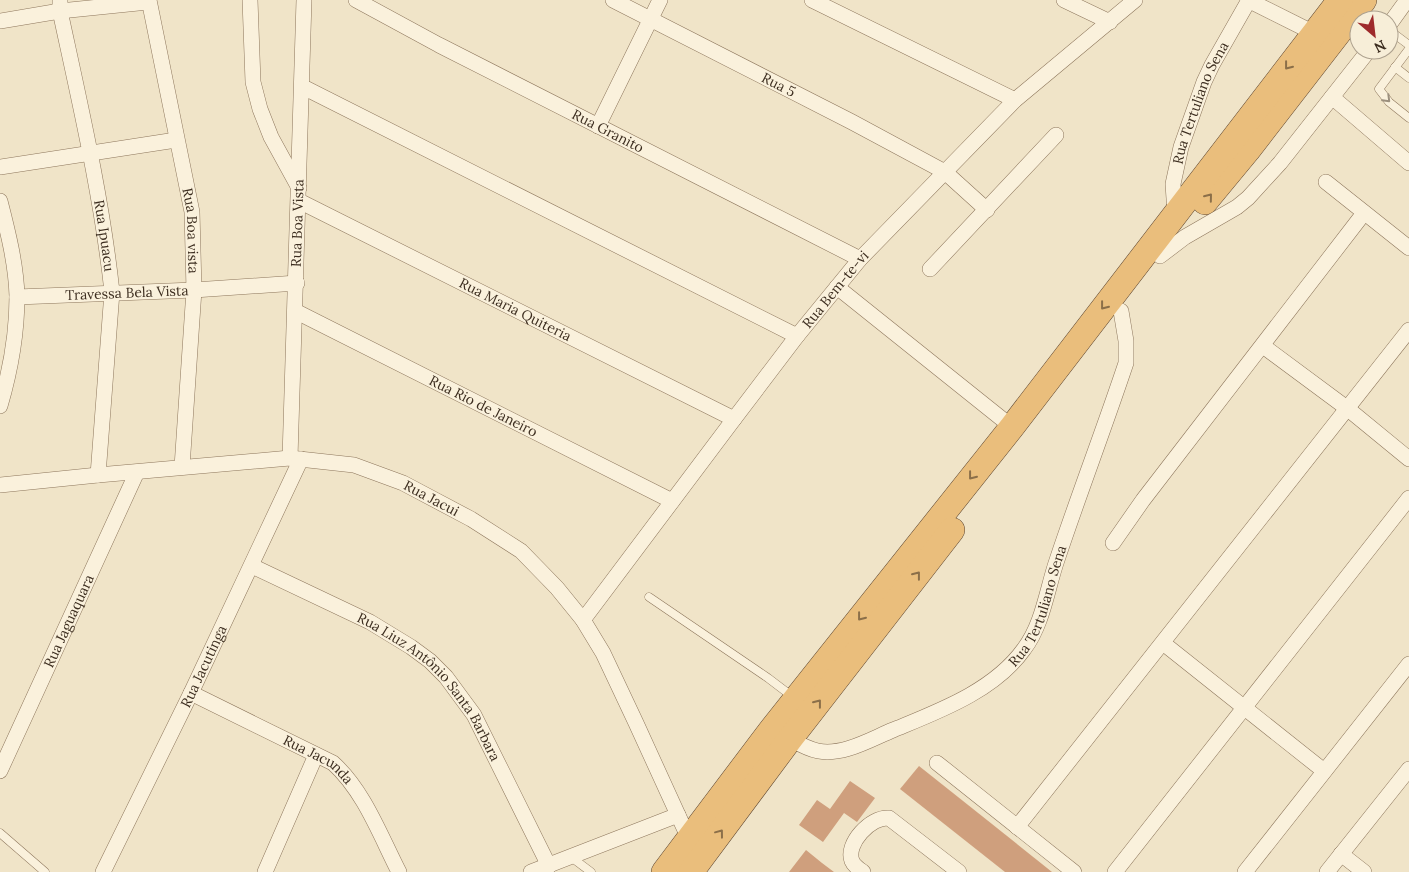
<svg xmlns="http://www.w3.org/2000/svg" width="1409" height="872" font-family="Lora,serif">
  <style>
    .building { fill: #cf9f7d }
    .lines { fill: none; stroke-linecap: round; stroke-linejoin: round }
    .service-casing { stroke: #8d765c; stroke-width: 9 }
    .minor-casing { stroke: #8d765c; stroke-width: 16 }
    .trunk-casing { stroke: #5b4430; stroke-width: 26 }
    .service { stroke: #faf1dc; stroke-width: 8 }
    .minor { stroke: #faf1dc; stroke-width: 15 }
    .trunk { stroke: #eabe7c; stroke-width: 25 }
    .oneway { stroke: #8b6f49 }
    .oneway2 { stroke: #9c907e }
    .labels { text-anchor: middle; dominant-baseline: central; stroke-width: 5; stroke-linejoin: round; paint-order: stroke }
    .street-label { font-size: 14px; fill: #3d2e20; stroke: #f7eed8 }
  </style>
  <rect width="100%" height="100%" fill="#f0e4c8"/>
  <g class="building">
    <polygon points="919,766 992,824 1052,872 1005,872 900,789"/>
    <polygon points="850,781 875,798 857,822 844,813 823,842 799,825 817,800 830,809"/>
    <polygon points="806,850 822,863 834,872 789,872"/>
  </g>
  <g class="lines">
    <defs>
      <g id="service">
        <polyline points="1389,30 1409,45"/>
        <polyline points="1409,49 1379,89 1389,102 1409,118"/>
        <polyline points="1395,67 1409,78"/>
        <polyline points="649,597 768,678 793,697"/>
        <polyline points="0,833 45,872"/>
        <polyline points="571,857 591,872"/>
      </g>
      <g id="minor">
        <path id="s1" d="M 60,0 L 60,11 C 80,104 102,198 112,292 L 98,475"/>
        <path id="s2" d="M 149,0 L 192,212 L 194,290 L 182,467"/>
        <polyline points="250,0 253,82 260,109 271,137 299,188"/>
        <path id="s3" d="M 356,0 L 439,45 L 860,259"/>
        <path id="s4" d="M 613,0 L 852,122 L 945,172 L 987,210"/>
        <polyline points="812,0 1015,100"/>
        <polyline points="1064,0 1110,22"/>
        <polyline points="1248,0 1314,33"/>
        <polyline points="0,21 60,11 148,2"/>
        <polyline points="1389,25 1407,0"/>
        <polyline points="303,87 797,336"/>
        <polyline points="1332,97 1409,163"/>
        <polyline points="598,126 660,0"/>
        <polyline points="0,167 176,140"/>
        <polyline points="1326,182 1409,248"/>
        <path d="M 0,201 C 8,232 16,264 17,296 C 17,332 10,372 0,406"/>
        <path id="s5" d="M 299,201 L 734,419"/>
        <path id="s6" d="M 1175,213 L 1173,184 L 1181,147 L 1204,82 L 1212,65 L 1249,0"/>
        <polyline points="1160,256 1185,237 1237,207 1248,198 1280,163 1369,50"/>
        <polyline points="930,269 1056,135"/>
        <polyline points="837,287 1012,427"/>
        <path id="s7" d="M 17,297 L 194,290 L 297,283"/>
        <path id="s8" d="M 295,311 L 672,501"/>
        <polyline points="1263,346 1348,409 1409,459"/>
        <path id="s9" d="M 290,458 L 304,0"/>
        <path id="s10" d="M 0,485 L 98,475 L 290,458 L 354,465 L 403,483 L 471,519 L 521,551 L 557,588 L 583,620 L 603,653 L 636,723 L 689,839"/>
        <polyline points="1113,543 1143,500 1364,213"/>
        <path id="s11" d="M 252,566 L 370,622 L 411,647 L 430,661 L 446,677 L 474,715 L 549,866"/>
        <path id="s12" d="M 583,620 L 734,419 L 797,336 L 860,259 L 1015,100 L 1135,0"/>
        <polyline points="1163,643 1324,771"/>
        <path id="s13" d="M 191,693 L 333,763 C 364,791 380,835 399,872"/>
        <path id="s14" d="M 790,739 C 799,744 808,749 818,751 C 843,756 871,739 893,730 C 939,711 994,691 1024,649 C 1043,624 1047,589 1057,560 C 1079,494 1104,429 1126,363 L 1126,341 L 1121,311"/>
        <polyline points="937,763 1074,872"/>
        <path id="s15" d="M 0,771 L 137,472"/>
        <polyline points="1017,827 1409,330"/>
        <polyline points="1341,854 1364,872"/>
        <path id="s16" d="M 103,872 L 191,693 L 301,459"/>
        <polyline points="265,872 316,755"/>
        <polyline points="531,872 678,815"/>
        <path d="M 863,872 C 859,869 854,866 852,861 C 845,844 871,816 889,818 L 959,872"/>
        <polyline points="1115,872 1409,498"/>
        <polyline points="1245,872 1409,664"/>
        <polyline points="1327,872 1409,769"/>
      </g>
      <g id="trunk">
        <polyline points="1205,202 1248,150 1364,0"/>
        <polyline points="664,872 771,730 1012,427 1340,0"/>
        <polyline points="691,872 790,739 952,530"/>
      </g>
    </defs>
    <use href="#service" class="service-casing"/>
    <use href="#minor" class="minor-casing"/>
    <use href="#trunk" class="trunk-casing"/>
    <use href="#service" class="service"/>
    <use href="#minor" class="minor"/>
    <use href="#trunk" class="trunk"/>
  </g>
  <defs><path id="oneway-chevron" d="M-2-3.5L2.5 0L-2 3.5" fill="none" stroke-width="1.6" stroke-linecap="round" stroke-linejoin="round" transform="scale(1.25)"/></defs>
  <g class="oneway">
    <use href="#oneway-chevron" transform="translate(1288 66) rotate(128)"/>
    <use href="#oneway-chevron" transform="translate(1209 197) rotate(-51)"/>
    <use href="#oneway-chevron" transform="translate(1104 306) rotate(128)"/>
    <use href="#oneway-chevron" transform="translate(972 476) rotate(128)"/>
    <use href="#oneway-chevron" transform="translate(917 575) rotate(-52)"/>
    <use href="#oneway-chevron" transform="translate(861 617) rotate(128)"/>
    <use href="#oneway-chevron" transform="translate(818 703) rotate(-52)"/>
    <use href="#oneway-chevron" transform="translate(720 833) rotate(-53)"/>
  </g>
  <use class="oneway2" href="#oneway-chevron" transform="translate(1387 99) rotate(45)"/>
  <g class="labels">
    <g class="street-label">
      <text stroke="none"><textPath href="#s4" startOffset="186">Rua 5</textPath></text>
      <text stroke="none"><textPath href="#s6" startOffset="115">Rua Tertuliano Sena</textPath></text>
      <text stroke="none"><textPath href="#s3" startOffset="284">Rua Granito</textPath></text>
      <text stroke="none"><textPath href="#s9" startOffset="235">Rua Boa Vista</textPath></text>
      <text stroke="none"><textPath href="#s2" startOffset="235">Rua Boa vista</textPath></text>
      <text stroke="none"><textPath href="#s1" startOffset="240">Rua Ipuacu</textPath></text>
      <text stroke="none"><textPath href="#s12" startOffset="416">Rua Bem-te-vi</textPath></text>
      <text stroke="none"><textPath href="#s7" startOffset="110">Travessa Bela Vista</textPath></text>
      <text stroke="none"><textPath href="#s5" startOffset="242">Rua Maria Quiteria</textPath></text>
      <text stroke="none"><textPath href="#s8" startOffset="211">Rua Rio de Janeiro</textPath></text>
      <text stroke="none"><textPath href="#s10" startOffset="440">Rua Jacui</textPath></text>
      <text stroke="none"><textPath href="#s14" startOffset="311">Rua Tertuliano Sena</textPath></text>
      <text stroke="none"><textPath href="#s15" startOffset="165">Rua Jaguaquara</textPath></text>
      <text stroke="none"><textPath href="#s16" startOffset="229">Rua Jacutinga</textPath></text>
      <text stroke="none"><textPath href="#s11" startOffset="220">Rua Liuz Antônio Santa Barbara</textPath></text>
      <text stroke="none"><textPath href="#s13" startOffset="144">Rua Jacunda</textPath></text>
    </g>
  </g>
  <g transform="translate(1374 35) rotate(152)"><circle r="24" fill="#f7eed8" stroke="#ada18e"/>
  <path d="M0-4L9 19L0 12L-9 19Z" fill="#9e2a2b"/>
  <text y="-8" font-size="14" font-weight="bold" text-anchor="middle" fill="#3d2e20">N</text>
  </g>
</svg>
